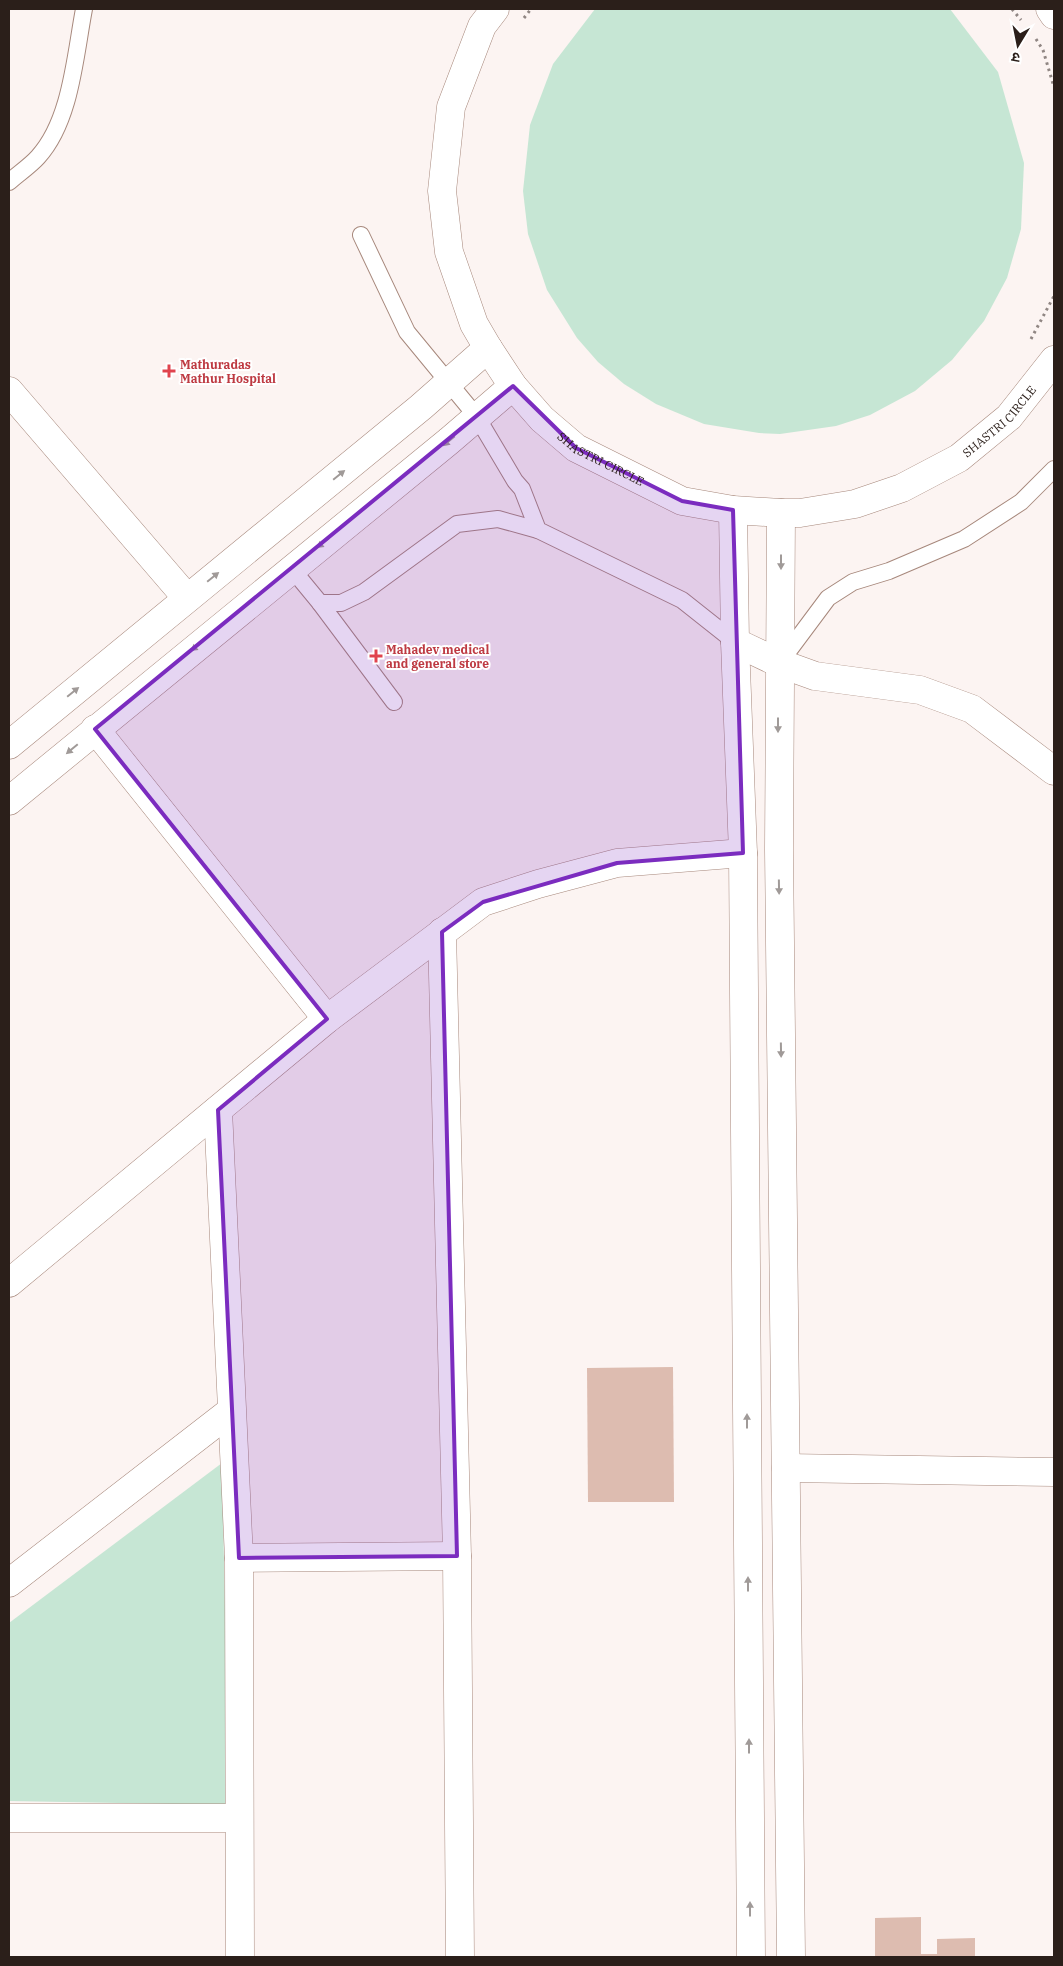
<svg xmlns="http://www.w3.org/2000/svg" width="1063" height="1966" font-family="'IBM Plex Serif','Noto Sans Devanagari',serif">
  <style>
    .green { fill: #c6e6d4 }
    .building { fill: #ddbcb0 }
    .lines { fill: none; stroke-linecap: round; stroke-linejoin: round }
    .lane-casing { stroke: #a7887c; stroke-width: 18 }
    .street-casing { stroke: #a7887c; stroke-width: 29 }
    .secondary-casing { stroke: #a7887c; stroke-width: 29 }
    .path { stroke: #908683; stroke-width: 3; stroke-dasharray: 2.5 4; stroke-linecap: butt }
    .lane { stroke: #fff; stroke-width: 16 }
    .street { stroke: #fff; stroke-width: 28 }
    .secondary { stroke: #fff; stroke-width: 28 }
    .oneway { fill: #a09a98 }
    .marked { fill: #7b2cbf; fill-opacity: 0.2; stroke: #7b2cbf; stroke-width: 4; stroke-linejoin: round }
    .health-dot { fill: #e0444e; stroke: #fff; stroke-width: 2 }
    .labels { text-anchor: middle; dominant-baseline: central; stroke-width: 4; stroke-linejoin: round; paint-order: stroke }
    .health-label { font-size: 12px; font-weight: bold; fill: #be3a42; stroke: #fff; text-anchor: start }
    .street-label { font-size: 12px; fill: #2b1f1a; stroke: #fff }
  </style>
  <rect width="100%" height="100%" fill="#fcf4f2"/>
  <g class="green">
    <polygon points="595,9 950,9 998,72 1024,163 1021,229 1007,278 984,321 952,360 915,391 870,415 836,426 780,434 759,433 704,424 656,404 624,384 598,362 577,338 547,290 528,234 523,191 530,125 553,64"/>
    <polygon points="222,1463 229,1805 9,1801 9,1623"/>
  </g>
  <g class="building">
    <polygon points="673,1367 674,1502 588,1502 587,1368"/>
    <polygon points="921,1917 921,1954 937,1954 937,1939 975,1938 975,1957 875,1957 875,1918"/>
  </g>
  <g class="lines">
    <defs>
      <g id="lane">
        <path d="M 9,182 C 18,174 30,166 38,157 C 71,121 75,56 84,9"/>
        <polyline points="361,235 407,332 477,417 515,481 522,489 538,530 682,600 735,642"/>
        <polyline points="292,569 320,603 341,603 364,592 457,524 498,519 538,530"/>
        <polyline points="320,603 394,702"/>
        <polyline points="781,661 828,598 853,582 889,571 964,539 1021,502 1054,469"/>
      </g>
      <g id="street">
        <polyline points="9,391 187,598"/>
        <polyline points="735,642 779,663 815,676 920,690 972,709 1054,771"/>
        <polyline points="95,729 327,1019"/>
        <polyline points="442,932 457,1556 460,1957"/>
        <polyline points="218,1110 239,1558 240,1957"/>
        <polyline points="9,1283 327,1019 483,902 538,884 617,863 743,853"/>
        <polyline points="786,1468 1054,1472"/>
        <polyline points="239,1558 457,1556"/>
        <polyline points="9,1583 231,1411"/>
        <polyline points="9,1818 238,1818"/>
      </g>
      <g id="secondary">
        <path id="s1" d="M 495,9 L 482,26 L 451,107 L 442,191 L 449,252 L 474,324 L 488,348 L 513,386 L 542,419 L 576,448 L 682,501 L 733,510 L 781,513 L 800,513 L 855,504 L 902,488 L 959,458 L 1009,417 L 1054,360"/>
        <polyline points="1050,9 1054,15"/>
        <polyline points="733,510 735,642 743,853 751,1957"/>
        <polyline points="781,513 779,850 791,1957"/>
        <polyline points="9,745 421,407 488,348"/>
        <polyline points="9,801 449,441 513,386"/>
      </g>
    </defs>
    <use href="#lane" class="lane-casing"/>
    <use href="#street" class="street-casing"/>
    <use href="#secondary" class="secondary-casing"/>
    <g class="path">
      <polyline points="1012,9 1021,20"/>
      <polyline points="524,18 531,9"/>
      <polyline points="1036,39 1043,50 1054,87"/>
      <polyline points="1031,339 1054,296"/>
    </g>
    <use href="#lane" class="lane"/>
    <use href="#street" class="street"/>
    <use href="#secondary" class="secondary"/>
  </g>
  <defs><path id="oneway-solid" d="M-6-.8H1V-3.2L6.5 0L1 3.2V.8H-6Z" transform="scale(1.25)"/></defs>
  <g class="oneway">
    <use href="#oneway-solid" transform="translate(449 441) rotate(140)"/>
    <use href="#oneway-solid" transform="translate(339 475) rotate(-39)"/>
    <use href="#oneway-solid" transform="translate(323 543) rotate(141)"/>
    <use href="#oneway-solid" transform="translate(781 562) rotate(90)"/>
    <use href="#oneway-solid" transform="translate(213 577) rotate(-39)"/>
    <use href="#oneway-solid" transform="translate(197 646) rotate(141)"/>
    <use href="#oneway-solid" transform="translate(73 692) rotate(-39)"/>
    <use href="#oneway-solid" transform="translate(778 725) rotate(90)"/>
    <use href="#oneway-solid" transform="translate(72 749) rotate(140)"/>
    <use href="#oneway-solid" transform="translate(779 887) rotate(89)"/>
    <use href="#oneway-solid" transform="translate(781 1050) rotate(89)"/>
    <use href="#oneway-solid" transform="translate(747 1421) rotate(-90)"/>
    <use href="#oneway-solid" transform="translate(748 1584) rotate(-90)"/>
    <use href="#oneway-solid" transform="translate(749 1746) rotate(-90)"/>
    <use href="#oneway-solid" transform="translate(750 1909) rotate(-90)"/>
  </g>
  <path class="marked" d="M 513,386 L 576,448 L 682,501 L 733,510 L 743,853 L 617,863 L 483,902 L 442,932 L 457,1556 L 239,1558 L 218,1110 L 327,1019 L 95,729 Z"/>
  <g class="health-dot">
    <path d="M166.5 363.5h5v5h5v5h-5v5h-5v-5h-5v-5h5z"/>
    <path d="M373.5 648.5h5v5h5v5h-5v5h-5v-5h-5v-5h5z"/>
  </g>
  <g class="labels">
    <g class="health-label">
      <text x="180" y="364">Mathuradas<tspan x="180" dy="14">Mathur Hospital</tspan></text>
      <text x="386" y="649">Mahadev medical<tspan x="386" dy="14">and general store</tspan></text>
    </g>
    <g class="street-label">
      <text stroke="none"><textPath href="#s1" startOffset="954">SHASTRI CIRCLE</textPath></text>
      <text stroke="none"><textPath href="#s1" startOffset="519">SHASTRI CIRCLE</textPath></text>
    </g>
  </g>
  <rect width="1063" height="1966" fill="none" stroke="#2b1f1a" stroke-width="20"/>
  <g transform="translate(1018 45) rotate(190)" stroke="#ffffff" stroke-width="4" paint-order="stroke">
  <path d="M0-4L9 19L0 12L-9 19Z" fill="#2b1f1a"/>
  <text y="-8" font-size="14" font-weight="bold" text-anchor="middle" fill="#2b1f1a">उ</text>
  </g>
</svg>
